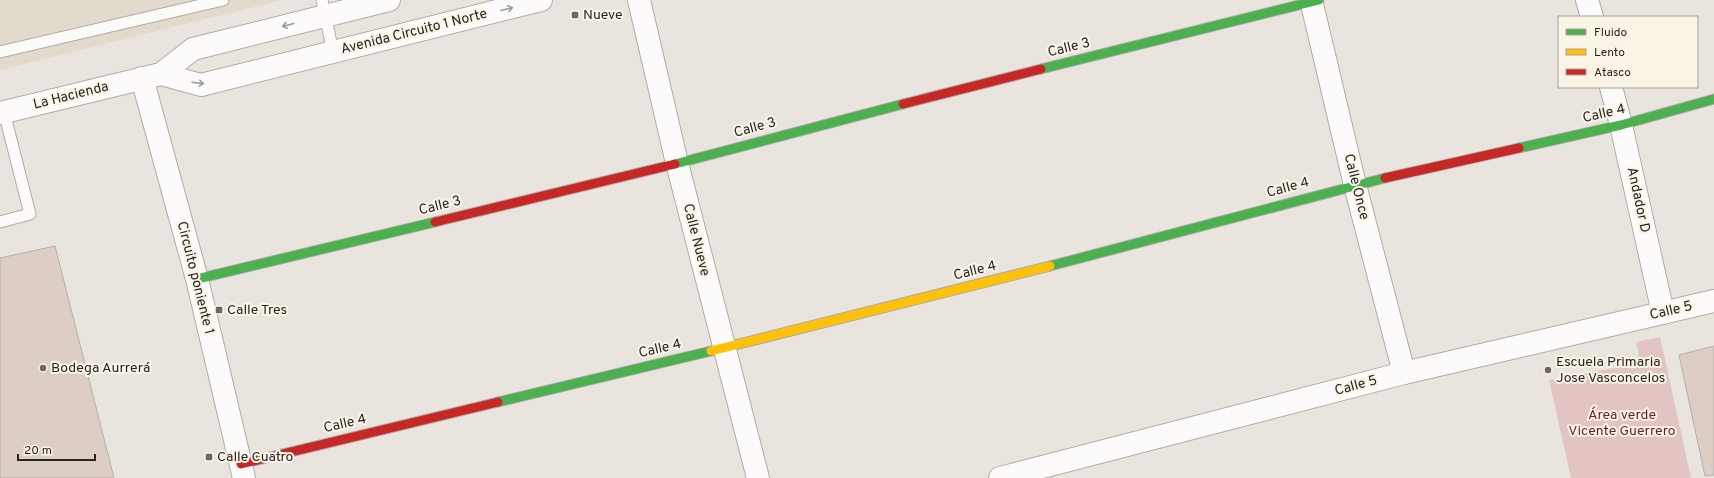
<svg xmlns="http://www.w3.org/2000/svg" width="1714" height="478" font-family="Overpass,sans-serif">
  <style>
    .built { fill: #e2dacd }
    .green { fill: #e2c4c3 }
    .building { fill: #dccec5; stroke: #b3afaa }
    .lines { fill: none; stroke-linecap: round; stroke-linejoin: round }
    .lane-casing { stroke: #afaca6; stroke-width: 13 }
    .street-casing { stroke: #afaca6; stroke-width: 24 }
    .fast-casing { stroke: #afaca6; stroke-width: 11 }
    .slow-casing { stroke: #afaca6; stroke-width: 11 }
    .jam-casing { stroke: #afaca6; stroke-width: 11 }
    .lane { stroke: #fcfbfa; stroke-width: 11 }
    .street { stroke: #fcfbfa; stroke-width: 22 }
    .fast { stroke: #4caf50; stroke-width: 9 }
    .slow { stroke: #ffc107; stroke-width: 9 }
    .jam { stroke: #c62828; stroke-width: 9 }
    .oneway { stroke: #9d9b98 }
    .poi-dot { fill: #6c6863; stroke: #faf4e7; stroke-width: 1.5 }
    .labels { text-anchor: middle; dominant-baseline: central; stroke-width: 4; stroke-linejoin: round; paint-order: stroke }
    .poi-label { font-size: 14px; fill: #282521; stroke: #faf4e7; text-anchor: start }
    .street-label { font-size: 14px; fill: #282521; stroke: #faf4e7 }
    .park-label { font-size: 14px; fill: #6e1b2b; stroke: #faf4e7 }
  </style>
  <rect width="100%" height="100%" fill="#e9e5de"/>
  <polygon class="built" points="0,0 282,0 0,70"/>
  <polygon class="green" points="1660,337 1691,478 1571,478 1549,380 1641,363 1636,342"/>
  <g class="building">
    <polygon points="55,246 114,478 0,478 0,258"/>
    <polygon points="1714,346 1714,475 1705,476 1679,355"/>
  </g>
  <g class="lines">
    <defs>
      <g id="lane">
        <polyline points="322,0 333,52"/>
        <polyline points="0,52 223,0"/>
        <polyline points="0,222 30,214 4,112"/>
      </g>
      <g id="street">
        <polyline points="639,0 677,163 758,478"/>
        <polyline points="1311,0 1355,185 1404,373"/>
        <polyline points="1587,0 1592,17"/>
        <polyline points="161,74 201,85 541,0"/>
        <polyline points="142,78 197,279 244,478"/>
        <polyline points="1611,87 1621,125 1663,313"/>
        <polyline points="0,113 161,74 193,49 389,0"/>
        <polyline points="1000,478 1404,373 1714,301"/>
      </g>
      <g id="fast">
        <polyline points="1041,69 1319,0"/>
        <polyline points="1519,148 1621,125 1714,99"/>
        <polyline points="675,164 903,104"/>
        <polyline points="1050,266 1385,178"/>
        <polyline points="197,279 435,222"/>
        <polyline points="498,402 711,351"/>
      </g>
      <polyline id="slow" points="711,351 1050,266"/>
      <g id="jam">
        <polyline points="903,104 1041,69"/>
        <polyline points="1385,178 1519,148"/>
        <polyline points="435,222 675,164"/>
        <polyline points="241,464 498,402"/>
      </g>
    </defs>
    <use href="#lane" class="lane-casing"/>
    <use href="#street" class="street-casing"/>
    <use href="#fast" class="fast-casing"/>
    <use href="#slow" class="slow-casing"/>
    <use href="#jam" class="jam-casing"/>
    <use href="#lane" class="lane"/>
    <use href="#street" class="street"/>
    <use href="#fast" class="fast"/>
    <use href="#slow" class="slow"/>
    <use href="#jam" class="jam"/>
  </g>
  <defs><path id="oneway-shaft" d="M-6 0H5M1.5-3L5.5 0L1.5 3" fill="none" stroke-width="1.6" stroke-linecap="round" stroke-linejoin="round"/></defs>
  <g class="oneway">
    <use href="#oneway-shaft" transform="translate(507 9) rotate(-14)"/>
    <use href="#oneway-shaft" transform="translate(288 25) rotate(166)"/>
    <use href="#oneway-shaft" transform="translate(198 83) rotate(7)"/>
  </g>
  <g class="poi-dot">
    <rect x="571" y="11" width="8" height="8" rx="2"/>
    <rect x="215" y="306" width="8" height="8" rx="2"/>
    <circle cx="43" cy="368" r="4"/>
    <circle cx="1548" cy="370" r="4"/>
    <rect x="205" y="453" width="8" height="8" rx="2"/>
  </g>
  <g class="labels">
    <g class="poi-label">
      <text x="583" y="15">Nueve</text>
      <text x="227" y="310">Calle Tres</text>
      <text x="1556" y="362">Escuela Primaria<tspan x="1556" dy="16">Jose Vasconcelos</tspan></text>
      <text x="51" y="368">Bodega Aurrerá</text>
      <text x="217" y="457">Calle Cuatro</text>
    </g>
    <g class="street-label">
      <text transform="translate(414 32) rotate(-14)">Avenida Circuito 1 Norte</text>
      <text transform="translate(1069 48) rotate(-14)">Calle 3</text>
      <text transform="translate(71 96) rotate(-14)">La Hacienda</text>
      <text transform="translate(1604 114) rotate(-13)">Calle 4</text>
      <text transform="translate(755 128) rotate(-15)">Calle 3</text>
      <text transform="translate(1356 187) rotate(76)">Calle Once</text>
      <text transform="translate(1288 188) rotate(-15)">Calle 4</text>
      <text transform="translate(1638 200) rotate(78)">Andador D</text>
      <text transform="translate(440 206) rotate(-14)">Calle 3</text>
      <text transform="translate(696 240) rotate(76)">Calle Nueve</text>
      <text transform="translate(975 271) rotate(-14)">Calle 4</text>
      <text transform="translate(195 278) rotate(76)">Circuito poniente 1</text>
      <text transform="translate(1671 311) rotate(-13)">Calle 5</text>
      <text transform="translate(660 349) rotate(-13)">Calle 4</text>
      <text transform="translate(1356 386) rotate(-15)">Calle 5</text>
      <text transform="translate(345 424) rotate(-13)">Calle 4</text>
    </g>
    <g class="park-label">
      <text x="1622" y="415">Área verde<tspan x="1622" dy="16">Vicente Guerrero</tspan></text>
    </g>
  </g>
  <rect x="1558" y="16" width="140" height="72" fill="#faf4e7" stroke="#a6a198"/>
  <rect x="1566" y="29" width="20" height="6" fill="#4caf50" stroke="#a6a198"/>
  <text x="1594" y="36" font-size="12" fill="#282521">Fluido</text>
  <rect x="1566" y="49" width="20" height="6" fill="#ffc107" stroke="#a6a198"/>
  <text x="1594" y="56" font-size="12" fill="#282521">Lento</text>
  <rect x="1566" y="69" width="20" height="6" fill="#c62828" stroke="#a6a198"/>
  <text x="1594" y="76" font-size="12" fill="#282521">Atasco</text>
  <path d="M18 454v6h77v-6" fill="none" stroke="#282521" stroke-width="2"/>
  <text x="24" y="454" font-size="12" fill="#282521" stroke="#faf4e7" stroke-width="3" paint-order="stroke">20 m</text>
</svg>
